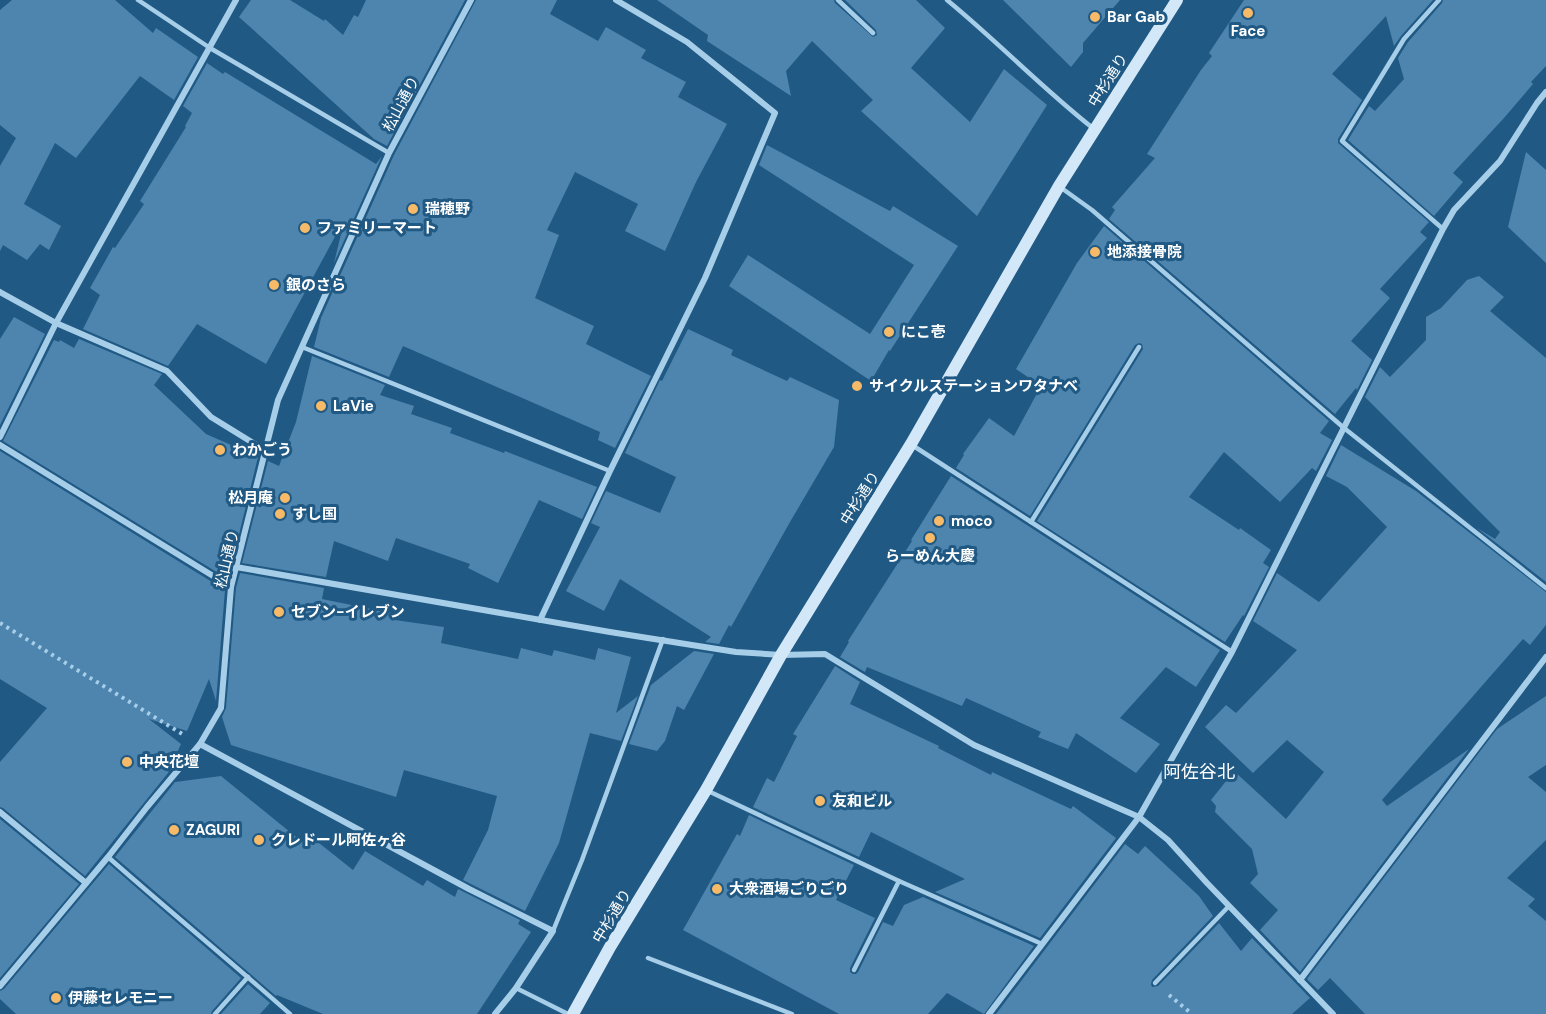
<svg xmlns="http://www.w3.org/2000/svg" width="1546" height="1014" font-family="'DM Sans','Noto Sans JP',sans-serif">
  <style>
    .building { fill: #4d85ae }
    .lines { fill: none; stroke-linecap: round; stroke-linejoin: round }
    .path { stroke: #a7cee9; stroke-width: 4; stroke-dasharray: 3 4.5; stroke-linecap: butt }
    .lane { stroke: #a7cee9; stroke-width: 4.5 }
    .street { stroke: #a7cee9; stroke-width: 6 }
    .secondary { stroke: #d2e7f7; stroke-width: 12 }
    .poi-dot { fill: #f6ba68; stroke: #205983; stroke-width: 2 }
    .labels { text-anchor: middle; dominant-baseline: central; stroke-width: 6; stroke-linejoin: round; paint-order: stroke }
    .poi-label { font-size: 15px; font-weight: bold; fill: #fff; stroke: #205983; text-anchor: start }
    .street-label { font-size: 15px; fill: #fff; stroke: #205983 }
    .quarter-label { font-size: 18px; fill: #fff; stroke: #205983 }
  </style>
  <rect width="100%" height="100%" fill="#205983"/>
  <g class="building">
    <polygon points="12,0 115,0 153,33 156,28 198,57 174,100 140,76 76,158 55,143 24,204 61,226 49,250 40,244 27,260 3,245 0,251 0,166 16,138 0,125 0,10"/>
    <polygon points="251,0 290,0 324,21 325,19 343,35 354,15 358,17 366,0 465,0 387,146 374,139 239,17"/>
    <polygon points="476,0 557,0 550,14 598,41 606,27 646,50 641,58 686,82 678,97 727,124 696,182 665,251 625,231 638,204 575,172 547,230 559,235 535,298 594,326 586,344 651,376 615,448 598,440 600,432 403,346 389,377 314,347 321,318 394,155"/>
    <polygon points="657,0 834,0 835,3 873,37 877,35 876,30 845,0 916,0 945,28 911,68 970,122 1004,69 1047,105 977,216 861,111 873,100 812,41 786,71 791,96 707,41 708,35"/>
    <polygon points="1003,0 1120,0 1083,43 1083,52 1071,67"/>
    <polygon points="1244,0 1433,0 1401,36 1394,46 1386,16 1332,74 1362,100 1338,139 1338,143 1429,222 1420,232 1427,238 1380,289 1390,298 1351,341 1372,360 1357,390 1356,388 1335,414 1109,219 1115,210 1112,207 1155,158 1147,154 1201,70 1212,56 1209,53"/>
    <polygon points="1443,0 1546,0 1546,66 1531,82 1533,84 1504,118 1453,173 1463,182 1434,216 1348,140 1369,106 1375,111 1404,79 1398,58 1408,42 1442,3"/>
    <polygon points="207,63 223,74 225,72 376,164 382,156 334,263 341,234 337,233 266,364 197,324 168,366 83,329 100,295 90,288 113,247 115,248 144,204 140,201 186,127 185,126 192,113 183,106"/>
    <polygon points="767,145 890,211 893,206 958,246 890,351 889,350 871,381 729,286 748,255 870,334 914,265 759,165"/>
    <polygon points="1526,152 1546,170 1546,263 1508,227"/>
    <polygon points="1104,226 1329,421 1320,433 1332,440 1316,471 1312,468 1280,502 1224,452 1189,497 1239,530 1240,528 1271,550 1263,563 1269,567 1244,616 1243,615 1225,642 1037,521 1143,349 1142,344 1139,343 1135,345 1030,516 956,468 964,455 963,454 989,418 1014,436 1041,386 1016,369 1077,263"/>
    <polygon points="1479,276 1504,297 1490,311 1546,358 1546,582 1477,528 1495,539 1500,532 1365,397 1380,367 1390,377 1426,340 1426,317 1441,308 1467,280"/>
    <polygon points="14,317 45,334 0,425 0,339"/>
    <polygon points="688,329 733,350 731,355 787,381 790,377 839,400 834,447 790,522 731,627 729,625 719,644 705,642 711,637 620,579 604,611 566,591 600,527 591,523 606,491 660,513 676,477 625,453 660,380 662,381"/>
    <polygon points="79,339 162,374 154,385 206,434 258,457 228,579 3,441 54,340 59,342 60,340 74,348"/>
    <polygon points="312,356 385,385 380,395 414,406 411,414 452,428 450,433 504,453 505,451 597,487 582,519 539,500 498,583 468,568 470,564 396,538 388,561 334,541 326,577 242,563 268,461 279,466 296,422"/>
    <polygon points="1341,445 1416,491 1546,592 1546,625 1530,645 1523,639 1382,800 1387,806 1469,749 1300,972 1260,930 1278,910 1250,883 1258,874 1252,849 1215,812 1216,806 1211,800 1234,771 1286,819 1324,772 1287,740 1253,773 1205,727 1226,705 1236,713 1297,650 1253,621 1277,573 1319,602 1387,527 1347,487 1326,476"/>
    <polygon points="0,451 225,590 216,701 209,679 187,731 149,719 181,744 168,773 85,876 3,808 0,807 0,762 47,708 0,679"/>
    <polygon points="951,476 1220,650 1196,687 1166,667 1120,718 1160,744 1136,773 1076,733 1068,749 1038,737 1041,732 966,698 962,706 867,667 865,672 840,657 849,642 848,641 912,541 911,540"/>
    <polygon points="240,573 324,588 322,599 396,614 395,620 444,627 441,643 518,659 521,648 552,656 554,650 595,660 598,648 631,657 616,713 638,696 621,741 590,733 559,843 525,911 463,880 488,830 497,796 404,770 396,797 231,745 222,717 226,708 236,588"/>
    <polygon points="694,651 714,654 684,710 677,706 665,741 657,751 629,744 651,685"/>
    <polygon points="835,666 860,682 850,704 939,746 938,748 991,775 992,772 1071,809 1073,806 1116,838 1040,938 935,892 965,879 871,832 859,857 753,807 767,778 774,782 797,736 793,734"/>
    <polygon points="1546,696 1546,765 1528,777 1546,792 1546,840 1507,878 1535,899 1528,906 1546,921 1546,1014 1365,1014 1330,978 1318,990 1307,979 1497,729"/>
    <polygon points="221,776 301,841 314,839 353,870 365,851 423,886 427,880 455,897 458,889 520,920 518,924 531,932 477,1014 323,1014 277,995 276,996 115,857 175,782"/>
    <polygon points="749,815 854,865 836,900 875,918 850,968 850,972 853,974 856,974 858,972 883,922 893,926 904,905 923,897 1034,946 984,1014 947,993 928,1014 839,1014 683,930 737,834 740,836"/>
    <polygon points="0,819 79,884 0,978"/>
    <polygon points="1125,844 1138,854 1145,846 1199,896 1213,916 1152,980 1151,984 1152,987 1158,986 1219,923 1241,951 1252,938 1310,998 1292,1014 996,1014"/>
    <polygon points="109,864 241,978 212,1011 211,1014 16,1014 0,999 0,991 4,989"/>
    <polygon points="248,984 270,1003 260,1014 221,1014"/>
  </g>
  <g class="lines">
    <g class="path">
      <polyline points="0,623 184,735"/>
      <polyline points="1169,995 1192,1014"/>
    </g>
    <g class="lane">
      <polyline points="138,0 210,48 389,153"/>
      <polyline points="838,0 873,33"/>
      <path d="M 947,0 C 997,41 1043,89 1094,129"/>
      <polyline points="1439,0 1404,39 1342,141 1443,229"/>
      <polyline points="1060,187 1092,210 1344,428 1546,588"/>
      <polyline points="302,347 610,471"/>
      <polyline points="912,445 1232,652"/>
      <polyline points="1031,522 1139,347"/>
      <polyline points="706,790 899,881 1042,944"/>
      <path d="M 108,857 C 168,910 230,961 290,1014"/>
      <polyline points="553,931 582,860 663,639"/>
      <polyline points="648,958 792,1014"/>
      <polyline points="854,970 899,881"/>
      <polyline points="1155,983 1229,906"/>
      <polyline points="516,988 568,1014"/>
      <polyline points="215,1014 248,977"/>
    </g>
    <g class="street">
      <polyline points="0,292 56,323 167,371 211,417 266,451"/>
      <polyline points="0,437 56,323 236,0"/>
      <polyline points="0,445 231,587"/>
      <polyline points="236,567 610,632 736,652 781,655 825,654 974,745 1139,817 1168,840 1207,883 1333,1014"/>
      <polyline points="540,620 610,471 705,278 775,113 687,42 616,0"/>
      <polyline points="200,744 469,889 553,931 516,988 495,1014"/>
      <polyline points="0,812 86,883"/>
      <polyline points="1300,980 1546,657"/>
      <polyline points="0,986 108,857 147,807 200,744 221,708 231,587 278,400 389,153 471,0"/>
      <polyline points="989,1014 1139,817 1232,652 1443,229 1454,210 1500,161 1537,103 1546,92"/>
    </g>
    <polyline class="secondary" points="573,1014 610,947 706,790 781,655 911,444 1059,186 1177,0"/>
  </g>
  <g class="poi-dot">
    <circle cx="1248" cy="13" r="6"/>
    <circle cx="1095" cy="17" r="6"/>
    <circle cx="413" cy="209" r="6"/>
    <circle cx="305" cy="228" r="6"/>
    <circle cx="1095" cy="252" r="6"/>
    <circle cx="274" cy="285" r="6"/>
    <circle cx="889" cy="332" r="6"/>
    <circle cx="857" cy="386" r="6"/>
    <circle cx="321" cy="406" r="6"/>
    <circle cx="220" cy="450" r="6"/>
    <circle cx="285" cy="498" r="6"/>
    <circle cx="280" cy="514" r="6"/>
    <circle cx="939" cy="521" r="6"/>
    <circle cx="930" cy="538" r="6"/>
    <circle cx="279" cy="612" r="6"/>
    <circle cx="127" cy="762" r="6"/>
    <circle cx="820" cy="801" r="6"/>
    <circle cx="174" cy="830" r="6"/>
    <circle cx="259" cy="840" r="6"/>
    <circle cx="717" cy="889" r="6"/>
    <circle cx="56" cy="998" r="6"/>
  </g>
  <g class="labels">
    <g class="poi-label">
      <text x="1107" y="17">Bar Gab</text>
      <text x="1248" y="31" text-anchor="middle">Face</text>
      <text x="425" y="209">瑞穂野</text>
      <text x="317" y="228">ファミリーマート</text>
      <text x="1107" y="252">地添接骨院</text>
      <text x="286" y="285">銀のさら</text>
      <text x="901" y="332">にこ壱</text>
      <text x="869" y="386">サイクルステーションワタナベ</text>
      <text x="333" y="406">LaVie</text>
      <text x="232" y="450">わかごう</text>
      <text x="273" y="498" text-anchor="end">松月庵</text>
      <text x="292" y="514">すし国</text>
      <text x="951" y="521">moco</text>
      <text x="930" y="556" text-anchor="middle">らーめん大慶</text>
      <text x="291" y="612">セブン-イレブン</text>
      <text x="139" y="762">中央花壇</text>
      <text x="832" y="801">友和ビル</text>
      <text x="186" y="830">ZAGURI</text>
      <text x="271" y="840">クレドール阿佐ヶ谷</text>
      <text x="729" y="889">大衆酒場ごりごり</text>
      <text x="68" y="998">伊藤セレモニー</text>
    </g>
    <g class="street-label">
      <text transform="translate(1108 80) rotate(-58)">中杉通り</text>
      <text transform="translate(401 104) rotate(-62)">松山通り</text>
      <text transform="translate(860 498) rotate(-58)">中杉通り</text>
      <text transform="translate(227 559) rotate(-77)">松山通り</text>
      <text transform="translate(612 916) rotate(-59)">中杉通り</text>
    </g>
    <g class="quarter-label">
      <text x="1199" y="772">阿佐谷北</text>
    </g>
  </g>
</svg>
